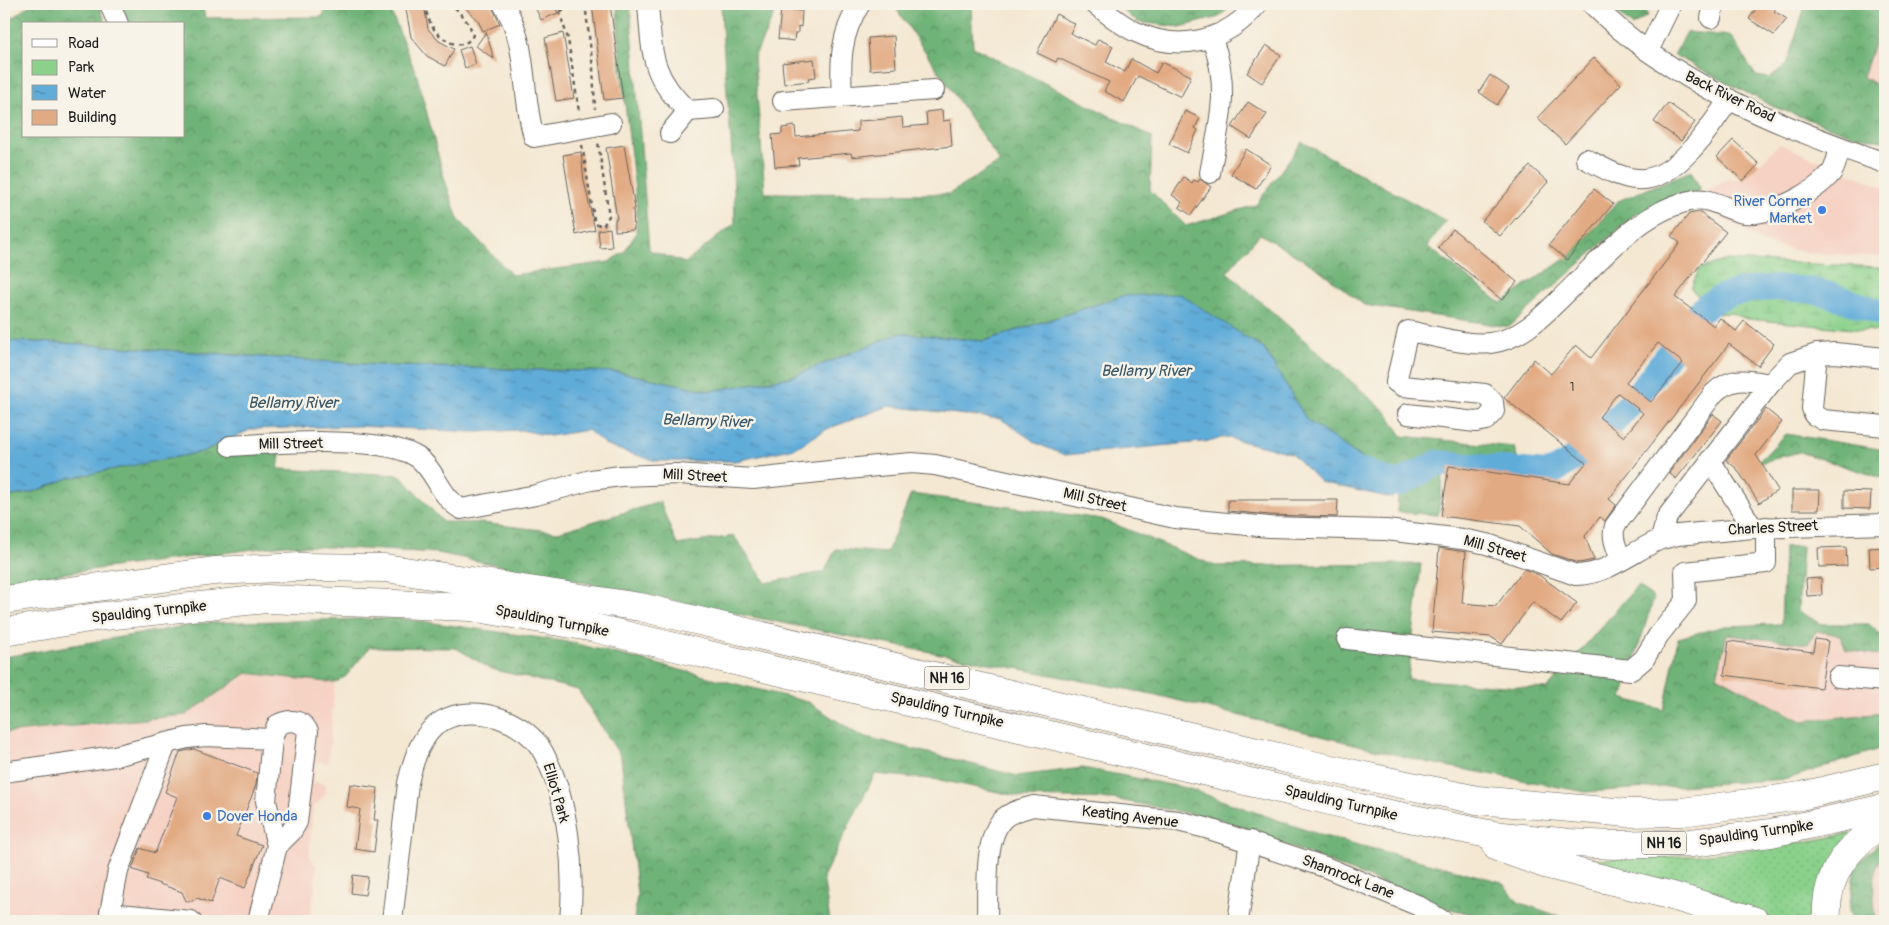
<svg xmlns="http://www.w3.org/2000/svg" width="1889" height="925" font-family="Pangolin,sans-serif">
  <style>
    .built { fill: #f6d2c4 }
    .green { fill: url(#green-dots); stroke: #547654 }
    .forest { fill: url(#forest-crowns); stroke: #46684a }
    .wetland { fill: url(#wetland-marsh); stroke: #547654 }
    .water { fill: url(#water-ripples); stroke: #3e647a }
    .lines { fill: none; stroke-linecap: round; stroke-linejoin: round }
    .river { stroke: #61acd9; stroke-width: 26 }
    .building { fill: #e2aa83; fill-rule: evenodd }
    .minor-casing { stroke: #68635c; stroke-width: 22 }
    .highway-casing { stroke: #68635c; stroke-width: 29 }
    .path { stroke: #68635c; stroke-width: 2.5; stroke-dasharray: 4 4; stroke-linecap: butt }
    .minor { stroke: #fff; stroke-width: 20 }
    .highway { stroke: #fff; stroke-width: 28 }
    .shop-dot { fill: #3f7fe0; stroke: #f7f3e8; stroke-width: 2 }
    .labels { text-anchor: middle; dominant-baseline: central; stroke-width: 5; stroke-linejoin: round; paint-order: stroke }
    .number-label { font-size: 12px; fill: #4e4036 }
    .shield { fill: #f7f3e8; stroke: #5e5c59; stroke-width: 1 }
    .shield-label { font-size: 14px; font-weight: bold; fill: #1c1c1c }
    .street-label { font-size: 15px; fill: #1c1c1c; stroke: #f7f3e8 }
    .shop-label { font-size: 15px; fill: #366cbe; stroke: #f7f3e8; text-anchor: end }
    .water-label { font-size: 16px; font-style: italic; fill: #385668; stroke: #f7f3e8 }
  </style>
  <defs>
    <pattern id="green-dots" width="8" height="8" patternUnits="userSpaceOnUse" patternTransform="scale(1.25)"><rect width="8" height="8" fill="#8bd18c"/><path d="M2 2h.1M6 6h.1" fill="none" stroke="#77b378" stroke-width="1.8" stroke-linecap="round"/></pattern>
    <pattern id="forest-crowns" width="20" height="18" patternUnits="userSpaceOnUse" patternTransform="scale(1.25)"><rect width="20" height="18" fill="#70b378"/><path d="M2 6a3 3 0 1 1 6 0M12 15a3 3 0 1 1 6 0" fill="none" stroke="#5b9162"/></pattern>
    <pattern id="wetland-marsh" width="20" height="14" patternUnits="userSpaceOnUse" patternTransform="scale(1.25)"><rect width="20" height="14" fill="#8bd18c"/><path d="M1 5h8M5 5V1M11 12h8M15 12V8" fill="none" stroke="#77b378"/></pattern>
    <pattern id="water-ripples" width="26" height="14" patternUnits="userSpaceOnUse" patternTransform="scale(1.25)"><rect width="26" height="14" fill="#61acd9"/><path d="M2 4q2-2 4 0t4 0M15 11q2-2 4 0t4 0" fill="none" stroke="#4f8baf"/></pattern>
  </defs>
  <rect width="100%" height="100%" fill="#f7f3e8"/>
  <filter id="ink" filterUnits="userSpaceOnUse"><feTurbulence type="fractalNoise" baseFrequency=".02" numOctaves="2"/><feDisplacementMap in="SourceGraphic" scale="10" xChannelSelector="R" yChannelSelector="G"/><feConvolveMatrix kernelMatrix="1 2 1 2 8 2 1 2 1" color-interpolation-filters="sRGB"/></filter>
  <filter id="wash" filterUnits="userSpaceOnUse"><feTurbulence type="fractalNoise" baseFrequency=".0096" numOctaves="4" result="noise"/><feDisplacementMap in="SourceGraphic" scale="20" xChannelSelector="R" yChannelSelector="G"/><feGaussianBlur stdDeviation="1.12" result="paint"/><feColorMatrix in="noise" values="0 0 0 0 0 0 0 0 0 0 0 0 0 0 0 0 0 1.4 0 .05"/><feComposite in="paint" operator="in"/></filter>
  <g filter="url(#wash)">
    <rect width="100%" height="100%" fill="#f4e8d3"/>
    <g class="built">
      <polygon points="1880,4 1885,4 1885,90 1863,77 1875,41"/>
      <polygon points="1779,144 1885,188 1885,257 1811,253 1764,243 1703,207 1708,190 1729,179 1745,180"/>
      <polygon points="1815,631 1841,635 1846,650 1885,656 1885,713 1801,721 1717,676 1726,635 1808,644"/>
      <polygon points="247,673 335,683 328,763 316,762 313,782 325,784 325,795 313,808 309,855 317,867 310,921 4,921 4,733 186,715"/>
      <polygon points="1885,857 1885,921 1876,921 1874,873 1881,859"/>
    </g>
    <path class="green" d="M 1851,833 L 1822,921 L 1776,921 L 1753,910 L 1570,858 C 1666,861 1758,852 1851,833 Z"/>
    <g class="forest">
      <path d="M 31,4 L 99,4 L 105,21 L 103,24 L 24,24 L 24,136 L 184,136 L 184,24 L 125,24 L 118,4 L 202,4 L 205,18 L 322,17 L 329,4 L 388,4 L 417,76 L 443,174 L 458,219 L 512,275 L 609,262 L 624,252 L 636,234 L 637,208 L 621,68 L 617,4 L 630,4 L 649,250 L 685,263 L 735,223 C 734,149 724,77 721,4 L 779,4 L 754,58 L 765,193 L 949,194 L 1000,162 L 893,4 L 971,4 L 973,47 L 1152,137 L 1150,190 L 1186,226 L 1256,205 L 1302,142 L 1446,221 L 1427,246 L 1501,303 L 1572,254 L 1618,201 L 1691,171 L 1701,190 L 1634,215 L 1509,327 L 1364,305 L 1317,268 L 1260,234 L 1227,272 L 1387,413 L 1402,436 L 1514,447 L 1522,473 L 1445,462 L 1438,515 L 1397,512 L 1399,484 L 1307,420 L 1264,349 L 1123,296 L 984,341 L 900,333 L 791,377 L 710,391 L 618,372 L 390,366 L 65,343 L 4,341 L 4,14 L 8,21 Z"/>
      <polygon points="1115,4 1233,4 1219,17 1180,27 1138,22"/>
      <polygon points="1608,4 1639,4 1648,15 1632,26"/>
      <polygon points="1806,4 1880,4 1875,41 1863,77 1885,90 1885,142 1844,132 1774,107 1674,55 1687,32 1731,36 1756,76 1769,78 1786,65"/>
      <polygon points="1786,434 1885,450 1885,479 1799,452 1756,464"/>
      <polygon points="225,439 281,449 278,469 400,475 443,522 482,523 558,532 660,502 677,545 734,536 766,583 824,572 836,549 887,553 911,494 1102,519 1215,566 1421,564 1408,679 1547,689 1638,585 1654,598 1622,698 1664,710 1678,638 1725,626 1781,624 1784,547 1802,546 1798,611 1822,624 1869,624 1881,635 1885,633 1885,656 1846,650 1840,635 1816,631 1808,644 1727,635 1717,676 1801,721 1885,713 1885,747 1787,779 1586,792 1430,763 1152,694 862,639 438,553 285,545 4,581 4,498 36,491 69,478"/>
      <polygon points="399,618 569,642 808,702 859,735 1017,776 1083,768 1187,788 1320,835 1502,882 1518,902 1573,921 1492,921 1487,918 1442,907 1222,820 1114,799 1022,797 940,780 875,774 823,877 830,921 634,921 637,894 621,757 578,690 491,669 456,648 370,647 346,676 335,683 247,673 186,715 4,733 4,657 203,623"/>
      <path d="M 1885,838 L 1885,857 C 1868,865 1875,905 1876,921 L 1853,921 L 1849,911 L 1855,865 Z"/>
    </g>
    <polygon class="wetland" points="1727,260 1880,267 1885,270 1885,332 1747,319 1731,313 1713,314 1691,288 1699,269"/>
    <polygon class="water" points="1180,294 1264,349 1307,420 1399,484 1392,498 1320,482 1291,453 1224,437 1212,441 1065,455 1038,444 1001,419 889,406 827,429 795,448 736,461 656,461 607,446 588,430 550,436 521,430 474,432 357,426 252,429 202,452 69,478 36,491 4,498 4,341 65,343 390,366 618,372 710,391 791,377 900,333 984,341 1123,296"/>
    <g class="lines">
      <g class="river">
        <path d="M 1698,314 C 1724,282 1794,285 1830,295 C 1849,300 1866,309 1885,313"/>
        <polyline points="1639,393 1688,328"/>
        <polyline points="1610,426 1630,403"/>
        <polyline points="1366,472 1389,482 1399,484 1437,463 1545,473 1556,470 1577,457"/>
      </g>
    </g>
    <g id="blocks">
      <g class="building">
        <polygon points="405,4 424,4 428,29 439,41 454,49 445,66 427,56 411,37"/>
        <polygon points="462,4 491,4 500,24 483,31 478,21"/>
        <polygon points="548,4 554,4 558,13 541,20 536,9"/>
        <polygon points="592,4 610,4 623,98 604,100"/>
        <polygon points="1759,4 1779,4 1774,11 1787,19 1774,35 1749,19"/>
        <polygon points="781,9 802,11 801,27 798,26 798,33 795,33 794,41 778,39"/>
        <polygon points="1056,14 1075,24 1070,33 1095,45 1098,39 1113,46 1106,62 1125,72 1131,59 1156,73 1162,62 1191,76 1181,97 1138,76 1124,102 1104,91 1109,82 1058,58 1056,62 1037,53"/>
        <polygon points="486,32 494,59 476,46"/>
        <polygon points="563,33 574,98 556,101 545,38"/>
        <polygon points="894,36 896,68 870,70 868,38"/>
        <polygon points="1266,45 1281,55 1262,83 1247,73"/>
        <polygon points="470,46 476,64 465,68 459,50"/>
        <polygon points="1594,58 1621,84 1565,144 1537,118"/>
        <polygon points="814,59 816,77 808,78 809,81 784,84 782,63"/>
        <polygon points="1490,75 1509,88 1497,105 1479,92"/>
        <polygon points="1248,102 1267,114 1251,139 1232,127"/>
        <polygon points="1668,103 1695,122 1681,141 1654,122"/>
        <polygon points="942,110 943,121 950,120 952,146 852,157 851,153 798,158 799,165 775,167 772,135 782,134 782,128 795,126 796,137 858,131 858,121 875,120 902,117 903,127 927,125 926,112"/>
        <polygon points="1185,111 1200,118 1195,128 1198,130 1187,153 1169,144"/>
        <polygon points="1733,140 1759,164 1743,181 1717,157"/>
        <polygon points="624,145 635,208 633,209 634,230 615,231 615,219 617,219 606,148"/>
        <polygon points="1246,149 1271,165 1256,189 1231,174"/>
        <polygon points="581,152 584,181 595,230 576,235 563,155"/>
        <polygon points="1530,166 1548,182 1500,236 1482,221"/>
        <polygon points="1184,177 1192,183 1194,180 1198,182 1200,179 1211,187 1191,215 1179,207 1182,202 1172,195"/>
        <polygon points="1594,189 1613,204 1567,260 1549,245"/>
        <path d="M 1699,212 L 1726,232 L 1675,297 L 1714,326 L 1720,318 L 1736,331 L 1744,321 L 1774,344 L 1758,366 L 1729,344 L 1609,499 L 1616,505 L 1605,521 L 1600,517 L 1585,536 L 1594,560 L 1579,563 L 1552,554 L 1520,526 L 1441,516 L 1449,466 L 1569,484 L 1586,463 L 1504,398 L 1534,359 L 1551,374 L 1576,345 L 1591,358 L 1680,243 L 1671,236 L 1689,214 ZM 1658,343 L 1683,363 L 1651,402 L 1626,382 ZM 1618,393 L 1643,413 L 1624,437 L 1599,417 Z"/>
        <polygon points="610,228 612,247 600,248 598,230"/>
        <polygon points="1453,229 1517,282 1502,300 1438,248"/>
        <polygon points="1766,409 1782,422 1756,455 1778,490 1759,503 1737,469 1726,460"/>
        <polygon points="1713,414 1722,421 1676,479 1669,473"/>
        <polygon points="1792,490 1820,490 1819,510 1792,510"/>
        <polygon points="1844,491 1871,492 1870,509 1844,508"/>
        <polygon points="1228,500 1338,500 1337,517 1270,515 1228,511"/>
        <polygon points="1846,547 1847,566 1819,567 1818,548"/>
        <polygon points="1885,547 1885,567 1870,568 1869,548"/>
        <polygon points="1439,548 1466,552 1462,603 1496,606 1524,569 1539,575 1577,603 1561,623 1533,602 1502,644 1491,637 1432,632"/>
        <polygon points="1821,578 1822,595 1807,596 1806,579"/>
        <polygon points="1815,639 1828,641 1821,688 1724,675 1729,641 1813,652"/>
        <polygon points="194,749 257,773 256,785 236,836 262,845 245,888 220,878 211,903 197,898 192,901 186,901 182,892 146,879 148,875 132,869 140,848 155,853 177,797 165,792 180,752"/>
        <polygon points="350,784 378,788 374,820 378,820 374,852 355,849 360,809 347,807"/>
        <polygon points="353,875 368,877 365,895 351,893"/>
      </g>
    </g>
  </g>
  <g filter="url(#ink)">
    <use href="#blocks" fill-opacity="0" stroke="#68635c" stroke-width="1"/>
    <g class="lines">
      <defs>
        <g id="minor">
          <polyline points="110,4 118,24"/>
          <path d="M 503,4 C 529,42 521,94 534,137 L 611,123"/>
          <path d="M 648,4 C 652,52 650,76 688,111 L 714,109"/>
          <path d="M 1095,4 C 1108,14 1121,25 1136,32 C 1179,53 1228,41 1257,4"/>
          <path d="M 1592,4 C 1671,83 1781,127 1885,163"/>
          <polyline points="1711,18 1714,4"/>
          <polyline points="1648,51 1671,4"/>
          <path d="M 842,97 C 840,62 840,34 860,4"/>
          <polyline points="783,101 934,90"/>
          <polyline points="670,133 688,111"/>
          <path d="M 1586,159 C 1602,167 1619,178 1637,179 C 1674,183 1711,127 1729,99"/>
          <path d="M 1210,173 C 1219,123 1231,88 1212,39"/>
          <polyline points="1817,354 1812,408 1814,415 1823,420 1885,426"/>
          <path d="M 1408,414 L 1476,422 L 1486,420 L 1494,411 L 1493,402 L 1485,394 L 1402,386 L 1396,382 L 1408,331 C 1432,335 1466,346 1490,343 C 1518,340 1540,319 1559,300 C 1598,263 1639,210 1694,200 C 1712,197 1728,211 1745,213 C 1772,216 1816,192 1832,172 C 1836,166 1838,155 1840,147"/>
          <path d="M 230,446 C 271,443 384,435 417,457 C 436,470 439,496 461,509 L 536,495 L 591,480 L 620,476 L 677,474 L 753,479 L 877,466 L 912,463 L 935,465 L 1175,518 L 1269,527 L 1386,530 L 1462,539 L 1487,544 L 1576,575 C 1607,575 1633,551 1661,539 L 1667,517 L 1770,384 L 1790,363 L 1817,354 L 1835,353 L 1885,358"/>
          <polyline points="1710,460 1753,528"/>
          <polyline points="1661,539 1678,535 1753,528 1885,524"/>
          <path d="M 1621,560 C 1617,548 1611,538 1615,526 L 1714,393 C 1732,376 1747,380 1770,384"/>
          <polyline points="1347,639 1631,670 1644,659 1658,636 1686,601 1685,572 1766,563 1766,527"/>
          <polyline points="1838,677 1885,681"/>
          <path d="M 272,739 L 277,725 C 289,719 301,719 308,731 L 297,822 L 291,832 L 277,846"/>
          <polyline points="4,772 115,756 187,738 206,736 272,739 266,801 277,846 258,921"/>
          <polyline points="110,913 118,871 166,744"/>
          <polyline points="110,921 110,913 191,921"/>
          <path d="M 392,921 L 408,783 C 413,761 421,733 442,721 C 475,702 528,721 544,754 C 569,802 575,868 570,921"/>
          <path d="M 987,921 C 988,894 983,837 1004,818 C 1012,811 1023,809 1033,806 L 1178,821 L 1206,828 L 1325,867 L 1417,905 L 1443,921"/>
          <polyline points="1238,921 1250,841"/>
        </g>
        <g id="highway">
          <polyline points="4,600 214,571 300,567 385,568 640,607 1308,764 1477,800 1628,813 1682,812 1801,796 1885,776"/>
          <polyline points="4,632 96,617 266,599 471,607 590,627 1360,808 1493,835 1570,843 1615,845 1691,843 1771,833 1885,808"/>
          <polyline points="1497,847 1548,865 1669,895 1755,921"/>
          <path d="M 1827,921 C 1824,873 1848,847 1885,821"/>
        </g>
      </defs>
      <use href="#minor" class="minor-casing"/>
      <use href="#highway" class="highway-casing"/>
      <g class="path">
        <path d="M 425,4 C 426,11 428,20 432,26 C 440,40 463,54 473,35 L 469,24 L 452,4"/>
        <polyline points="557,4 568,39 579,112"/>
        <polyline points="585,4 593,68 595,109"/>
        <polyline points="560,11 585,5"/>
        <polyline points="582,145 594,219 597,224 603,226 609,216 598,142"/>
      </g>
      <use href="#minor" class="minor"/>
      <use href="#highway" class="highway"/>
    </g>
  </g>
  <g class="shop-dot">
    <circle cx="1822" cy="210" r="5"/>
    <circle cx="207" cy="816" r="5"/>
  </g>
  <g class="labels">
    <g class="number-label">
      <text x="1572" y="387">1</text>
    </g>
    <g class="shield">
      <rect x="924.5" y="666.5" width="45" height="23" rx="4"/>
      <rect x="1641.5" y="831.5" width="45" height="23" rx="4"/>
    </g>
    <g class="shield-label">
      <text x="947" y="678">NH 16</text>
      <text x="1664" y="843">NH 16</text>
    </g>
    <g class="street-label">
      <text transform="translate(1730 97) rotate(26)">Back River Road</text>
      <text transform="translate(291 444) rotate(-1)">Mill Street</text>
      <text transform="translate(695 476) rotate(3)">Mill Street</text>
      <text transform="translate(1095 500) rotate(13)">Mill Street</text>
      <text transform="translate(1773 528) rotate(-3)">Charles Street</text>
      <text transform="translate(1495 549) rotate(16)">Mill Street</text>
      <text transform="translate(149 612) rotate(-6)">Spaulding Turnpike</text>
      <text transform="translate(552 621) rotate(11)">Spaulding Turnpike</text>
      <text transform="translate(947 710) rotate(13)">Spaulding Turnpike</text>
      <text transform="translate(556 793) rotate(74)">Elliot Park</text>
      <text transform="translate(1341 803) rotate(13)">Spaulding Turnpike</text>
      <text transform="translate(1130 817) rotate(7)">Keating Avenue</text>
      <text transform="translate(1756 833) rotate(-8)">Spaulding Turnpike</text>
      <text transform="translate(1348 877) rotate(21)">Shamrock Lane</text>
    </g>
    <g class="shop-label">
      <text x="1812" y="201">River Corner<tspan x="1812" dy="17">Market</tspan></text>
      <text x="217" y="816" text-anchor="start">Dover Honda</text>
    </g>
    <g class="water-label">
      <text x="1146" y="371">Bellamy River</text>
      <text x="293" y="403">Bellamy River</text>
      <text transform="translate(707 421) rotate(2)">Bellamy River</text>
    </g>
  </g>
  <rect width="1889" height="925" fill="none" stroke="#f7f3e8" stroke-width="20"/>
  <rect x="22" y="22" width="162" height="115" fill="#f7f3e8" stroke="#9f9d96"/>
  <rect x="32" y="39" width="25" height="8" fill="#ffffff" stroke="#9f9d96"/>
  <text x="68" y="48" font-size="15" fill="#1c1c1c">Road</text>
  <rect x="32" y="60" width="25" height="15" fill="#8bd18c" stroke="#9f9d96"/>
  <text x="68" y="72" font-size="15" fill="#1c1c1c">Park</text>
  <rect x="32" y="85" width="25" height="15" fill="url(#water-ripples)" stroke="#9f9d96"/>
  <text x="68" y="98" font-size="15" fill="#1c1c1c">Water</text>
  <rect x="32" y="110" width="25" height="15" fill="#e2aa83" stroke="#9f9d96"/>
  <text x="68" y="122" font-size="15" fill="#1c1c1c">Building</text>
</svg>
